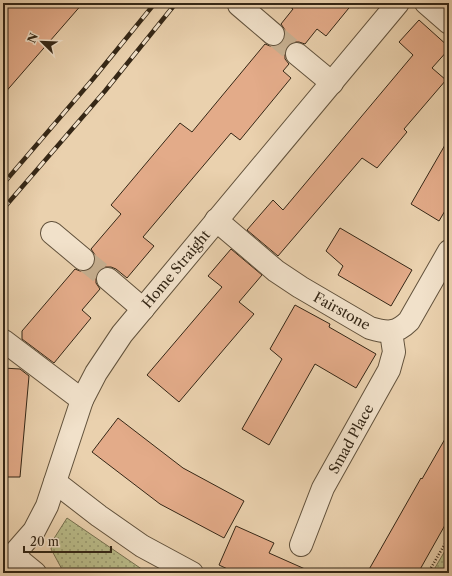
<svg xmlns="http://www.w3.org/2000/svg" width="452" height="576" font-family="'Libre Caslon Text',serif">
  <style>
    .green { fill: url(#green-dots); stroke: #777150 }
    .building { fill: #e3ab89; stroke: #352716 }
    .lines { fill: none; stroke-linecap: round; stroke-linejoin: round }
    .minor-tunnel { stroke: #c6af90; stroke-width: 22; stroke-dasharray: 22 11; stroke-linecap: butt }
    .minor-casing { stroke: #62523c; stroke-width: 24 }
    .path { stroke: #352716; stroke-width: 2.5; stroke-dasharray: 1 2; stroke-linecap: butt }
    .minor { stroke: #f1e1ca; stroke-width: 22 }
    .rail-casing { stroke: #352716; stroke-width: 4.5 }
    .rail { stroke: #f1e1ca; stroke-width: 3; stroke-dasharray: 9; stroke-linecap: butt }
    .labels { text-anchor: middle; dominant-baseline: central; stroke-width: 4; stroke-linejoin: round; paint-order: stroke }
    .street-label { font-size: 14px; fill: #352716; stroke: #f1e1ca }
  </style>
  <defs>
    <pattern id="green-dots" width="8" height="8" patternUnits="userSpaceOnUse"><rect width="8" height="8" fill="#b9bb89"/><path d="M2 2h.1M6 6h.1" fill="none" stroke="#97986f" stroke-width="1.8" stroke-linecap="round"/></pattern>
  </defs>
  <rect width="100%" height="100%" fill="#ead1ae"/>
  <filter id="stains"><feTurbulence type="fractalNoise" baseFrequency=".005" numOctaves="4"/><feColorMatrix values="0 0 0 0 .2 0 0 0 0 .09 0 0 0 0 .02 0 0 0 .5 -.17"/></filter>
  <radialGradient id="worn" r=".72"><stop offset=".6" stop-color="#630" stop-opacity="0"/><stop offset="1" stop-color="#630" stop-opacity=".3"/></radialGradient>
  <g class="green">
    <polygon points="67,518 146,572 148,573 64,573 51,549 53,540"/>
    <polygon points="449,544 449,573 432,573"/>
  </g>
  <g class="building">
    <polygon points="3,3 83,3 3,95"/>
    <polygon points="285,3 353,3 326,36 317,29 305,44 299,42 293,42 288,46 285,52 285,59 289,64 283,71 291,78 240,140 231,133 143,237 154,246 127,278 116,269 111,267 104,267 98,271 96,277 96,283 100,289 82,310 91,318 54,363 22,339 22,331 75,269 80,271 87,271 93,267 95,261 95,255 91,249 121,214 111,205 180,123 192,132 265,44 270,46 277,46 283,42 285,37 285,30 281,24 293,9"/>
    <polygon points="419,20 449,47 449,49 432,68 446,80 404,129 407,132 377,168 362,158 278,256 247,230 273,200 283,210 413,55 399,42"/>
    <polygon points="449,138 449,204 439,221 411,204"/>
    <polygon points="340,228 412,270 391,306 338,275 343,266 326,251"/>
    <polygon points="231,249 262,275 239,302 254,314 179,402 147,375 222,287 208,276"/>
    <polygon points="295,305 330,324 329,327 376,354 356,388 315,364 269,445 242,429 282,359 270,349"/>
    <polygon points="3,368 20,369 29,376 20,477 3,477"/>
    <polygon points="118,418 183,468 244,501 224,538 160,504 92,452"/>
    <polygon points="449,432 449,518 418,573 367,573 421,478 422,479"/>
    <polygon points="236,526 274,543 269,553 314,573 236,573 219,565"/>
  </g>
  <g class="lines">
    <g class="minor-tunnel">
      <polyline points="273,34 297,54"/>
      <polyline points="83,259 108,279"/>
    </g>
    <defs>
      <g id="minor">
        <polyline points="426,3 449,23"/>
        <polyline points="239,5 273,34"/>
        <polyline points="297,54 332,83"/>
        <path d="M 216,220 L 276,271 L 300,287 L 370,328 C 387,333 396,334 409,321 L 449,251"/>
        <polyline points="52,233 83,259"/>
        <polyline points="108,279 143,309"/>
        <polyline points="3,342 4,341 82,400"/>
        <polyline points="55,482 99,516 142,546 192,573"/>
        <polyline points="301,545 323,488 389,370 394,352 391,332"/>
        <polyline points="13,555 35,573"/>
        <polyline points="3,564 13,555 34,531 47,506 82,400 96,373 122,334 398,3"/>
      </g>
    </defs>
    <use href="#minor" class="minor-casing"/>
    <polyline class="path" points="428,573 449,537"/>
    <use href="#minor" class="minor"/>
    <defs>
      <g id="rail">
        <polyline points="3,184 93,79 155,3"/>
        <polyline points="3,209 105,91 176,3"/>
      </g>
    </defs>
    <use href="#rail" class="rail-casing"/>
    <use href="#rail" class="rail"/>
  </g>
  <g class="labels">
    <g class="street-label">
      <text transform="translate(176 269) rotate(-50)">Home Straight</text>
      <text transform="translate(342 311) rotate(29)">Fairstone</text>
      <text transform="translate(351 439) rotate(-61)">Smad Place</text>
    </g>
  </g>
  <rect width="452" height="576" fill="none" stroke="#ead1ae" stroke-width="16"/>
  <rect x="4" y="4" width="444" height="568" fill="none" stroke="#352716" stroke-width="2"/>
  <rect x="8" y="8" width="436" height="560" fill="none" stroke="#352716"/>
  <g transform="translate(42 42) rotate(293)" stroke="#f1e1ca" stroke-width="3" paint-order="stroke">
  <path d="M0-3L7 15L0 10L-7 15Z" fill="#352716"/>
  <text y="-6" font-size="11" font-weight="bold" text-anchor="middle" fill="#352716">N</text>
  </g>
  <path d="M24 546v6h87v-6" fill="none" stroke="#352716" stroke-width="2"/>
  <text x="30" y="546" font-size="12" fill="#352716" stroke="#f1e1ca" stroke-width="3" paint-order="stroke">20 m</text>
  <rect width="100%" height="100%" filter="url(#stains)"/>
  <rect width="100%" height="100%" fill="url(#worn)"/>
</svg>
